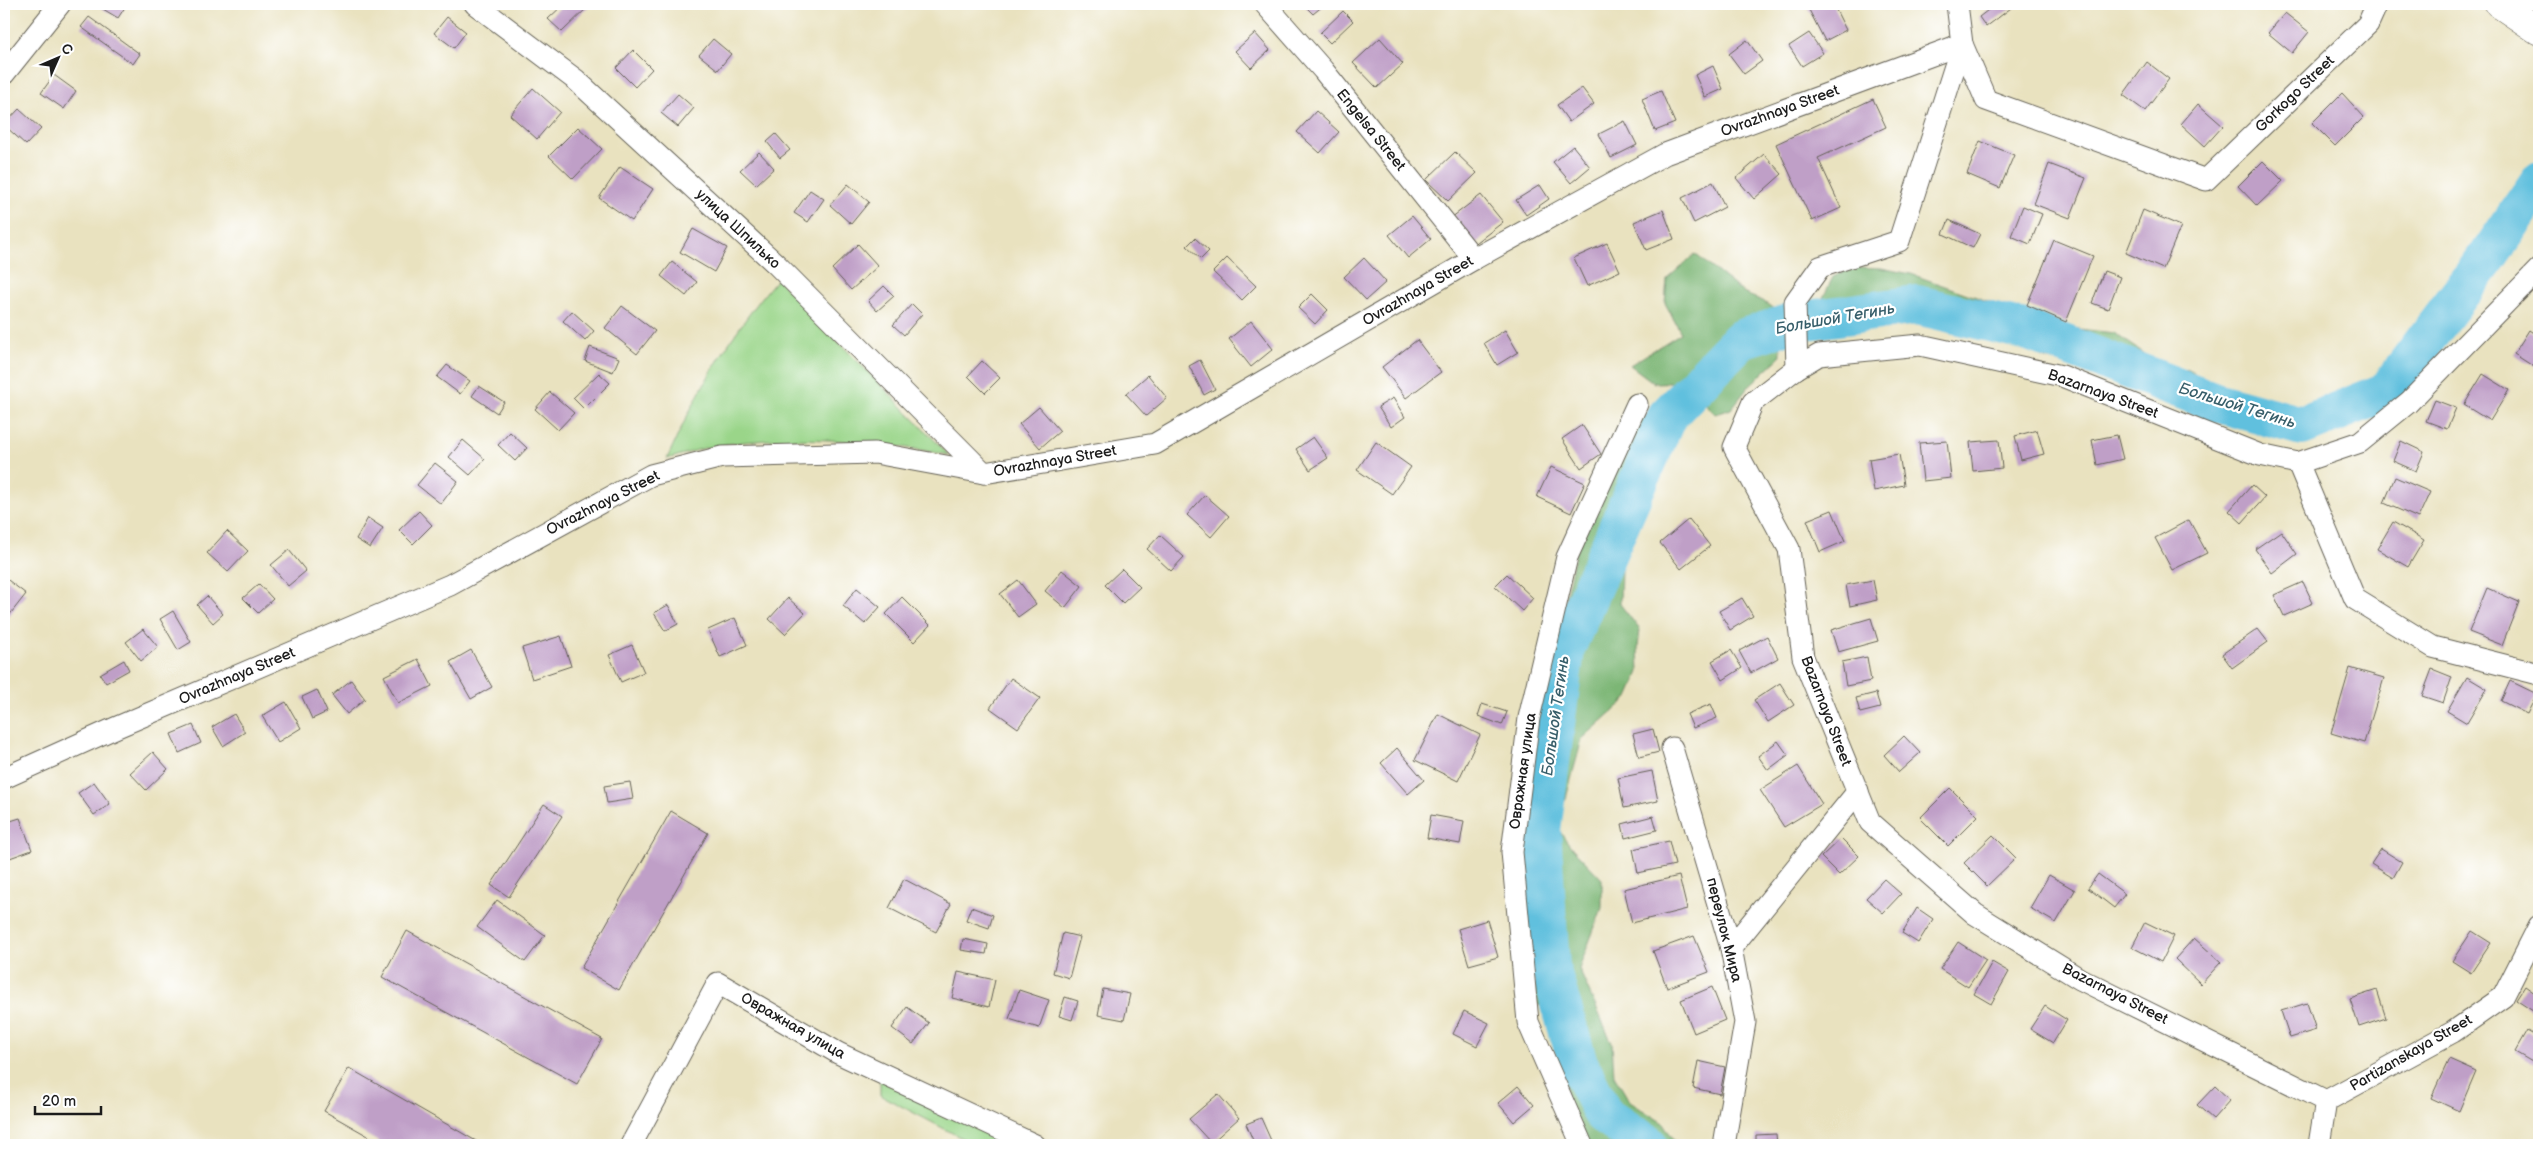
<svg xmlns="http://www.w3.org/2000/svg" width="2543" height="1149" font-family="'Balsamiq Sans',sans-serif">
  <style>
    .green { fill: #9ad589; stroke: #5b7852 }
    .forest { fill: #7bb675; stroke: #4c6948 }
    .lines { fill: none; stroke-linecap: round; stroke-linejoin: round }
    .river { stroke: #60c0de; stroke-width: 40 }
    .building { fill: #bf9fc7 }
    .street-casing { stroke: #646155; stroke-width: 23 }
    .secondary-casing { stroke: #646155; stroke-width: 29 }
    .street { stroke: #fff; stroke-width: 21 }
    .secondary { stroke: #fff; stroke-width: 28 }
    .labels { text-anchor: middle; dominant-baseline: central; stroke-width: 4.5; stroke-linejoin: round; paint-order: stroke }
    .street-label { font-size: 15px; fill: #1c1c1c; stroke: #fff }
    .water-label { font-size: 16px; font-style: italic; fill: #375e6a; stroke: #fff }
  </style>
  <rect width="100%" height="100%" fill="#fff"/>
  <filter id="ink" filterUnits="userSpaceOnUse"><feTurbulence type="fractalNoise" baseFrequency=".02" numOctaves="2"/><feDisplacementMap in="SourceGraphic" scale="10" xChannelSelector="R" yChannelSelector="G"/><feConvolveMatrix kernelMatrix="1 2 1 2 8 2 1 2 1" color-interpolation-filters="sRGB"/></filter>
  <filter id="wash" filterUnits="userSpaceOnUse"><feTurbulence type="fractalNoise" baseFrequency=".0096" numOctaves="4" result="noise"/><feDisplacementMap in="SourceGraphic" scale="20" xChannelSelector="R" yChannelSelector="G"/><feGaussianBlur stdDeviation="1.12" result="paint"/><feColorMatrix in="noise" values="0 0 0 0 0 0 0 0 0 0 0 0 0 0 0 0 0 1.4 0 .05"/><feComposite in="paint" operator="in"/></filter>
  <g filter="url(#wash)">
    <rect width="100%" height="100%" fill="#e9e2bf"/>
    <g class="green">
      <path d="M 777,279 L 949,455 C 876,441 800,434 727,444 C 707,446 686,454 667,459 C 697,391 730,335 777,279 Z"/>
      <polygon points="880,1077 1017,1145 975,1145 880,1095"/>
    </g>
    <g class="forest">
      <polygon points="1695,254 1745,294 1763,301 1779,313 1781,356 1750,385 1731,409 1715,414 1704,402 1709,385 1688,382 1654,383 1630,365 1681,333 1665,303 1667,279"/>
      <polygon points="1854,267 1881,268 1911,274 2061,327 2114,333 2164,368 2191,370 2215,391 2243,402 2253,432 2195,415 2092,371 2046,359 2014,343 1969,331 1905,320 1860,326 1818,308 1833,277"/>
      <polygon points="1643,416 1657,423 1644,452 1661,475 1621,568 1620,604 1640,630 1638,647 1639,672 1628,698 1582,739 1566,798 1557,814 1534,787 1531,768 1543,693 1576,551"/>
      <polygon points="1558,829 1572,848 1602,879 1602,908 1579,969 1612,1043 1614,1075 1630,1102 1663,1123 1677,1145 1590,1145 1567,1100 1555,1014 1535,1003 1535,960 1519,858 1530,841"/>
    </g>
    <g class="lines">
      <polyline class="river" points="1648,1145 1603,1114 1578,1063 1550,967 1541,830 1565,649 1667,416 1741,339 1794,322 1917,305 2029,331 2215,402 2302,426 2386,392 2487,258 2539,182"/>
    </g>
    <g id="blocks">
      <g class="building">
        <polygon points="100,4 127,4 118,18 98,6"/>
        <polygon points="383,4 396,4 392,10"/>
        <polygon points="564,4 590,5 562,32 548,19"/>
        <polygon points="1303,4 1325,4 1313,14"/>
        <polygon points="1806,4 1833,4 1846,30 1825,41"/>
        <polygon points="1996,4 2007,4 2011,8 1986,27 1979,17"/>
        <polygon points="1343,11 1353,21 1330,43 1320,33"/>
        <polygon points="2285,13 2309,32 2292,53 2268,33"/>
        <polygon points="89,17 140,54 133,64 81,27"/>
        <polygon points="447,17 466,32 454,48 434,33"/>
        <polygon points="1255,33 1270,50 1251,68 1235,51"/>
        <polygon points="1809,33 1823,53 1802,66 1789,46"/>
        <polygon points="1380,38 1403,64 1377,88 1353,63"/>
        <polygon points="713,39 731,54 718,70 699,55"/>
        <polygon points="1747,40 1762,61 1744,74 1729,54"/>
        <polygon points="633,50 652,69 635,87 616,68"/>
        <polygon points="2147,62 2169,79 2145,111 2123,95"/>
        <polygon points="1713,66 1723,89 1705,97 1695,75"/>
        <polygon points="54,75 76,91 64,109 41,93"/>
        <polygon points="533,88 560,112 537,139 510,115"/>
        <polygon points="1582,88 1594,104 1569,122 1557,105"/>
        <polygon points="1661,91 1675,123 1655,131 1642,99"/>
        <polygon points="2342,93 2364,117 2335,146 2312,123"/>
        <polygon points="678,94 694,108 678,127 661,113"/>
        <polygon points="1873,99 1886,127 1818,158 1841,208 1812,221 1776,144"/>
        <polygon points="2198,104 2223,126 2205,146 2181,124"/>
        <polygon points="19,109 41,129 26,145 4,125"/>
        <polygon points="1316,111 1339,132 1320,153 1297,132"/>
        <polygon points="1625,121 1637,145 1611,158 1599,134"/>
        <polygon points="578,127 602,149 573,179 549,156"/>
        <polygon points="776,134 790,150 780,158 767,142"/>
        <polygon points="1980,141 2014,155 2000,188 1967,174"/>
        <polygon points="1573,146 1590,167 1571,183 1553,162"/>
        <polygon points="759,152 774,168 756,185 740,170"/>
        <polygon points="1455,152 1477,173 1448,201 1426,180"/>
        <polygon points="1764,154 1782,174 1754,199 1736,178"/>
        <polygon points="2263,161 2283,181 2257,206 2238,186"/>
        <polygon points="2049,164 2086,178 2070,218 2034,204"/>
        <polygon points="620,167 653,189 632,221 599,198"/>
        <polygon points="1713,182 1725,207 1694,223 1682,198"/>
        <polygon points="848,184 869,202 851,224 830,205"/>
        <polygon points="1540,185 1549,199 1526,215 1516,200"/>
        <polygon points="810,190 824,199 808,222 794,213"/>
        <polygon points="1481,195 1503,222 1472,246 1451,218"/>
        <polygon points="2023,206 2042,214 2030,244 2011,236"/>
        <polygon points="1663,210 1674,239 1646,250 1634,222"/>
        <polygon points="2143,210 2181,226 2163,269 2126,253"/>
        <polygon points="1412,216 1431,239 1408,258 1389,235"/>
        <polygon points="1949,220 1980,234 1973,248 1943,234"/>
        <polygon points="693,229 727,248 714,272 680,252"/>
        <polygon points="1195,238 1209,251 1201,259 1187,246"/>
        <polygon points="2054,240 2093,256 2066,322 2027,305"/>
        <polygon points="1607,243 1620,271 1587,286 1574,258"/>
        <polygon points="858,244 878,266 851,290 832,269"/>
        <polygon points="1227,258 1256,286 1242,300 1213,272"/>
        <polygon points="1364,258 1386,282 1366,300 1344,277"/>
        <polygon points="672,262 697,282 686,296 661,276"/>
        <polygon points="2104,271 2120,277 2108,309 2092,303"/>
        <polygon points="884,286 894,296 877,311 868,301"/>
        <polygon points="1312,294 1328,310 1315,324 1298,308"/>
        <polygon points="912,304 922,314 904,335 893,325"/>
        <polygon points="622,306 655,331 637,354 605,328"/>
        <polygon points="572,311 594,331 585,341 563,321"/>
        <polygon points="1251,321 1273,349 1251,367 1229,339"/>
        <polygon points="1505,330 1518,352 1497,365 1484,343"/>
        <polygon points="2529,330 2539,337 2539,370 2514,354"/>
        <polygon points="1417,340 1441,372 1406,398 1382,367"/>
        <polygon points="590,347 619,358 613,372 585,361"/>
        <polygon points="1200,360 1215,389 1204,395 1189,366"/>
        <polygon points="982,361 1000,378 985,393 968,376"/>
        <polygon points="447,365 470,381 460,394 437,377"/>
        <polygon points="599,373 610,383 584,409 573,398"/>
        <polygon points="2483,374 2509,390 2490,421 2464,405"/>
        <polygon points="1148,375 1167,398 1146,416 1126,394"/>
        <polygon points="479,386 504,402 497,413 472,396"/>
        <polygon points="550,392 574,413 558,430 535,409"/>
        <polygon points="1393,398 1405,417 1391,427 1378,407"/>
        <polygon points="2435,400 2456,408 2447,429 2426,421"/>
        <polygon points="1039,407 1060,431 1040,448 1019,424"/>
        <polygon points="1582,425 1601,454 1581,468 1562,439"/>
        <polygon points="2037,430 2044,454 2021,460 2015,436"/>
        <polygon points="510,432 527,448 515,461 498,445"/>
        <polygon points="2117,435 2123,459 2097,465 2092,440"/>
        <polygon points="1313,437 1328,458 1310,470 1296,449"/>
        <polygon points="463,440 485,459 470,475 449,457"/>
        <polygon points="1999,440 2002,468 1973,471 1970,442"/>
        <polygon points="1947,441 1951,478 1923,481 1919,443"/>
        <polygon points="2401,441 2424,452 2416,471 2393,461"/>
        <polygon points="1376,442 1411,467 1392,494 1357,470"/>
        <polygon points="1899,454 1904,485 1874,491 1869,459"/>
        <polygon points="435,463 458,481 441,504 417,485"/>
        <polygon points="1551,467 1585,483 1571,513 1537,497"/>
        <polygon points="2395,477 2430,492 2418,518 2384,503"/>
        <polygon points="2252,485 2265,497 2242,523 2229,511"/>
        <polygon points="1205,495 1229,516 1211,537 1187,515"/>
        <polygon points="1832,510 1845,541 1820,552 1807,520"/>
        <polygon points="419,511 432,525 413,544 399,530"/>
        <polygon points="368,518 383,528 370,548 356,539"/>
        <polygon points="1689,519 1710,546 1681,569 1660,543"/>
        <polygon points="2189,520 2207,553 2172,570 2155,538"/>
        <polygon points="2393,522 2424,540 2408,567 2377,549"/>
        <polygon points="227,531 248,551 228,572 207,553"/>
        <polygon points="2281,531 2297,554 2272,573 2255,549"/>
        <polygon points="1160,535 1184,557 1171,571 1147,549"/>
        <polygon points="289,550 306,571 288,586 271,565"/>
        <polygon points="1122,569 1140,587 1123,603 1105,585"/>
        <polygon points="1062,570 1082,586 1065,608 1045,591"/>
        <polygon points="1507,574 1533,598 1522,611 1495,586"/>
        <polygon points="4,577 26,594 4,622"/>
        <polygon points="1018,580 1036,604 1018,617 1000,594"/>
        <polygon points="1873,580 1877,600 1850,606 1846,585"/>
        <polygon points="2303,582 2313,603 2284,616 2274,595"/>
        <polygon points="259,584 273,599 258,613 243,598"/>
        <polygon points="857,588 880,607 865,624 843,606"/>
        <polygon points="2487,588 2519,602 2502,645 2469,632"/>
        <polygon points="207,596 223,614 213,623 197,605"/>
        <polygon points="902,597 930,625 914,642 886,614"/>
        <polygon points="788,598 805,613 785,634 769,619"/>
        <polygon points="1742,598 1753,616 1730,630 1719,611"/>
        <polygon points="668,605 678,624 665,631 654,613"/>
        <polygon points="173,611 191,642 178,650 160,619"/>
        <polygon points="735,618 747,645 720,657 708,630"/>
        <polygon points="1871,618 1878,641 1838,652 1831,630"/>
        <polygon points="143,629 158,647 141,661 126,642"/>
        <polygon points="2258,629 2268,642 2232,668 2222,654"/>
        <polygon points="561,636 571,666 532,679 522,648"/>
        <polygon points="1767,636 1778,658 1751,673 1739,651"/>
        <polygon points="632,645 644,672 621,682 609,655"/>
        <polygon points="471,650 492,687 471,699 450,662"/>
        <polygon points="1731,650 1742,668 1723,680 1712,661"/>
        <polygon points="1867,657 1871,681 1846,686 1842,662"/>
        <polygon points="418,659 432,686 398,703 384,676"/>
        <polygon points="124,660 129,670 106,683 100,674"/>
        <polygon points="2350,668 2384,678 2364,743 2331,733"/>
        <polygon points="2432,669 2452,677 2443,703 2422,696"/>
        <polygon points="2467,677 2487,689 2467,723 2447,711"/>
        <polygon points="1011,678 1040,698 1018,728 990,708"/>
        <polygon points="351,680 365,699 347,714 332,695"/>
        <polygon points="2510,681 2537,694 2527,714 2501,701"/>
        <polygon points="1780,683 1794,705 1768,722 1754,700"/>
        <polygon points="317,690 327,712 312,719 302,697"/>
        <polygon points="1876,693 1880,708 1860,713 1856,698"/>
        <polygon points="286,702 301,728 278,742 262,716"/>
        <polygon points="1482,704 1507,712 1502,725 1478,716"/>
        <polygon points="1711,704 1717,718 1693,728 1687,714"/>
        <polygon points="234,714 245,732 223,746 212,727"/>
        <polygon points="1438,714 1480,735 1458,781 1415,760"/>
        <polygon points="193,725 201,743 179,753 171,734"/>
        <polygon points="1653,729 1659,752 1639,757 1633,734"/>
        <polygon points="1904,736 1920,753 1899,772 1884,755"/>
        <polygon points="1778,741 1788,755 1768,770 1758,756"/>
        <polygon points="1397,748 1424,780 1408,794 1381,763"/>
        <polygon points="153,752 168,769 146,790 130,773"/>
        <polygon points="1798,766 1822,804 1784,827 1760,790"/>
        <polygon points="1652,771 1658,801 1624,808 1618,778"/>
        <polygon points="94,782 110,804 94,815 78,793"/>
        <polygon points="630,782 633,799 607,803 604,786"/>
        <polygon points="1950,788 1978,816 1948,846 1920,818"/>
        <polygon points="544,804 562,816 509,897 491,885"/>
        <polygon points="671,811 708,833 619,990 581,968"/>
        <polygon points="1431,815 1464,821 1460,844 1427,838"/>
        <polygon points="1653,816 1657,830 1625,838 1622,824"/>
        <polygon points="20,818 32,850 7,859 4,851 4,823"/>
        <polygon points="1993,835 2016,858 1987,886 1964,863"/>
        <polygon points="1841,838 1859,856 1839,875 1821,857"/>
        <polygon points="1669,841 1675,865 1638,873 1633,849"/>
        <polygon points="2381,849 2402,862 2393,878 2371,864"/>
        <polygon points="2098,874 2125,894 2114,908 2088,888"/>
        <polygon points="2049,875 2075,890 2056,923 2030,908"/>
        <polygon points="1679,876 1687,909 1632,923 1624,889"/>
        <polygon points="904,879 951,904 936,932 889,908"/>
        <polygon points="1884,879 1901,894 1883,913 1866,898"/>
        <polygon points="497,900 545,935 525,962 477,927"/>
        <polygon points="971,907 993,915 989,928 966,920"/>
        <polygon points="1917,908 1933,919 1918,943 1902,933"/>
        <polygon points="1487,920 1498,957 1469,965 1458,929"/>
        <polygon points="2145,922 2174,936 2161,962 2132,947"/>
        <polygon points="407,931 602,1039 577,1084 382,977"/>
        <polygon points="2472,931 2491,943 2471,973 2452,961"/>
        <polygon points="1063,933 1080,937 1069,978 1053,973"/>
        <polygon points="1694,936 1709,972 1667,988 1653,951"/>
        <polygon points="2194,938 2221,962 2201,984 2175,959"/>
        <polygon points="963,939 988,944 986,954 961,950"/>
        <polygon points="1958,942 1986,960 1968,987 1940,969"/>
        <polygon points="1992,962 2009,972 1991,1004 1974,994"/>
        <polygon points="958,972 995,980 989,1007 952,998"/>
        <polygon points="2525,986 2539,996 2539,1015 2516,1000"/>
        <polygon points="1712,987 1725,1020 1694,1033 1681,1000"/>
        <polygon points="1103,989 1130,994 1124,1020 1098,1015"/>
        <polygon points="1019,990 1049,1000 1039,1028 1009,1019"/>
        <polygon points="2377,990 2386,1018 2359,1027 2350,999"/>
        <polygon points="1065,997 1078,1001 1072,1020 1059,1016"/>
        <polygon points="2307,1003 2316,1030 2290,1038 2281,1011"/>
        <polygon points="2045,1006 2067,1020 2053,1043 2030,1029"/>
        <polygon points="907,1007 929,1023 913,1044 892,1028"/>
        <polygon points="1464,1011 1489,1023 1477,1046 1453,1034"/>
        <polygon points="2527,1031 2539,1038 2539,1066 2515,1052"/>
        <polygon points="2449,1059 2476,1071 2459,1111 2431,1098"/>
        <polygon points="1698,1061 1725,1067 1720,1094 1693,1088"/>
        <polygon points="349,1068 483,1145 384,1145 324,1111"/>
        <polygon points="1518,1086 1534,1105 1514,1122 1498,1103"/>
        <polygon points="2215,1086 2230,1100 2213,1119 2197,1105"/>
        <polygon points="1218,1094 1239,1118 1211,1143 1189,1119"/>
        <polygon points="1261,1118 1273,1145 1255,1145 1246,1124"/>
        <polygon points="1776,1134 1777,1145 1756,1145 1756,1135"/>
      </g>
    </g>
  </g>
  <g filter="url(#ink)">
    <use href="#blocks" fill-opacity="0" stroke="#646155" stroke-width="1"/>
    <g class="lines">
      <defs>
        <g id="street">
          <polyline points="475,4 576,80 776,264 984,473"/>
          <polyline points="1265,4 1323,70 1474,259"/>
          <polyline points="1957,4 1962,44 1986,100 2206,180 2368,24 2377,4"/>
          <polyline points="4,74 60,4"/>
          <polyline points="2539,269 2409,402 2360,442 2298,463 2355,599 2433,647 2539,674"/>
          <polyline points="1797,368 1795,302 1820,267 1899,241 1962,44"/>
          <polyline points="2298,463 2260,455 2062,376 1920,345 1819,355 1797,368 1753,402 1734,447 1789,549 1803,657 1870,822 1975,914 2080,979 2326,1101 2319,1145"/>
          <polyline points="1672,748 1731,948 1745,1022 1724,1145"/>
          <polyline points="4,778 115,728 450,585 651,475 722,457 875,453 984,473 1155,444 1474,259 1665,154 1962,44"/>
          <polyline points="1731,948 1858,791"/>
          <polyline points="2326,1101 2453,1032 2503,997 2539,926"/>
          <polyline points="631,1145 718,983 838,1053 1035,1145"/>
          <polyline points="1582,1145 1528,1022 1512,852 1529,718 1567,557 1637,404"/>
        </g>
        <polyline id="secondary" points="2499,4 2539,31"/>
      </defs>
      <use href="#street" class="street-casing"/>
      <use href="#secondary" class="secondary-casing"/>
      <use href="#street" class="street"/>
      <use href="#secondary" class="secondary"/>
    </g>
  </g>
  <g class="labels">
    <g class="street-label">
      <text transform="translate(2295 94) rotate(-44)">Gorkogo Street</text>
      <text transform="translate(1780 111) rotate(-20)">Ovrazhnaya Street</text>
      <text transform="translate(1371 130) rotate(51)">Engelsa Street</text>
      <text transform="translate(738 229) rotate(43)">улица Шпилько</text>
      <text transform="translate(1418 291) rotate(-30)">Ovrazhnaya Street</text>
      <text transform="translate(2103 394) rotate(20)">Bazarnaya Street</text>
      <text transform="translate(1055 461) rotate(-10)">Ovrazhnaya Street</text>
      <text transform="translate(603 503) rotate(-27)">Ovrazhnaya Street</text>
      <text transform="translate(237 676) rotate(-23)">Ovrazhnaya Street</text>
      <text transform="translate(1826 711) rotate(69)">Bazarnaya Street</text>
      <text transform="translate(1523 771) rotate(-82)">Овражная улица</text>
      <text transform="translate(1724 930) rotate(76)">переулок Мира</text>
      <text transform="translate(2115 994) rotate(27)">Bazarnaya Street</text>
      <text transform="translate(793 1026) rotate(30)">Овражная улица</text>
      <text transform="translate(2411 1053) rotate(-30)">Partizanskaya Street</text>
    </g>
    <g class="water-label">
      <text transform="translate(1835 319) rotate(-10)">Большой Тегинь</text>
      <text transform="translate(2237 406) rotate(17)">Большой Тегинь</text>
      <text transform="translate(1556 716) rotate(-82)">Большой Тегинь</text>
    </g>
  </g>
  <rect width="2543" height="1149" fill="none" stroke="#fff" stroke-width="20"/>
  <g transform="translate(58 58) rotate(45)" stroke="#ffffff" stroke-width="4" paint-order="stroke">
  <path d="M0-4L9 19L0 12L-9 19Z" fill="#1c1c1c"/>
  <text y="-8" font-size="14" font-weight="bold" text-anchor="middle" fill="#1c1c1c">С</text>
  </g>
  <path d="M35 1106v8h66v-8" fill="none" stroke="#1c1c1c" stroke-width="2.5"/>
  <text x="42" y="1106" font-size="15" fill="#1c1c1c" stroke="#ffffff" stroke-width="4" paint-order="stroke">20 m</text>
</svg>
